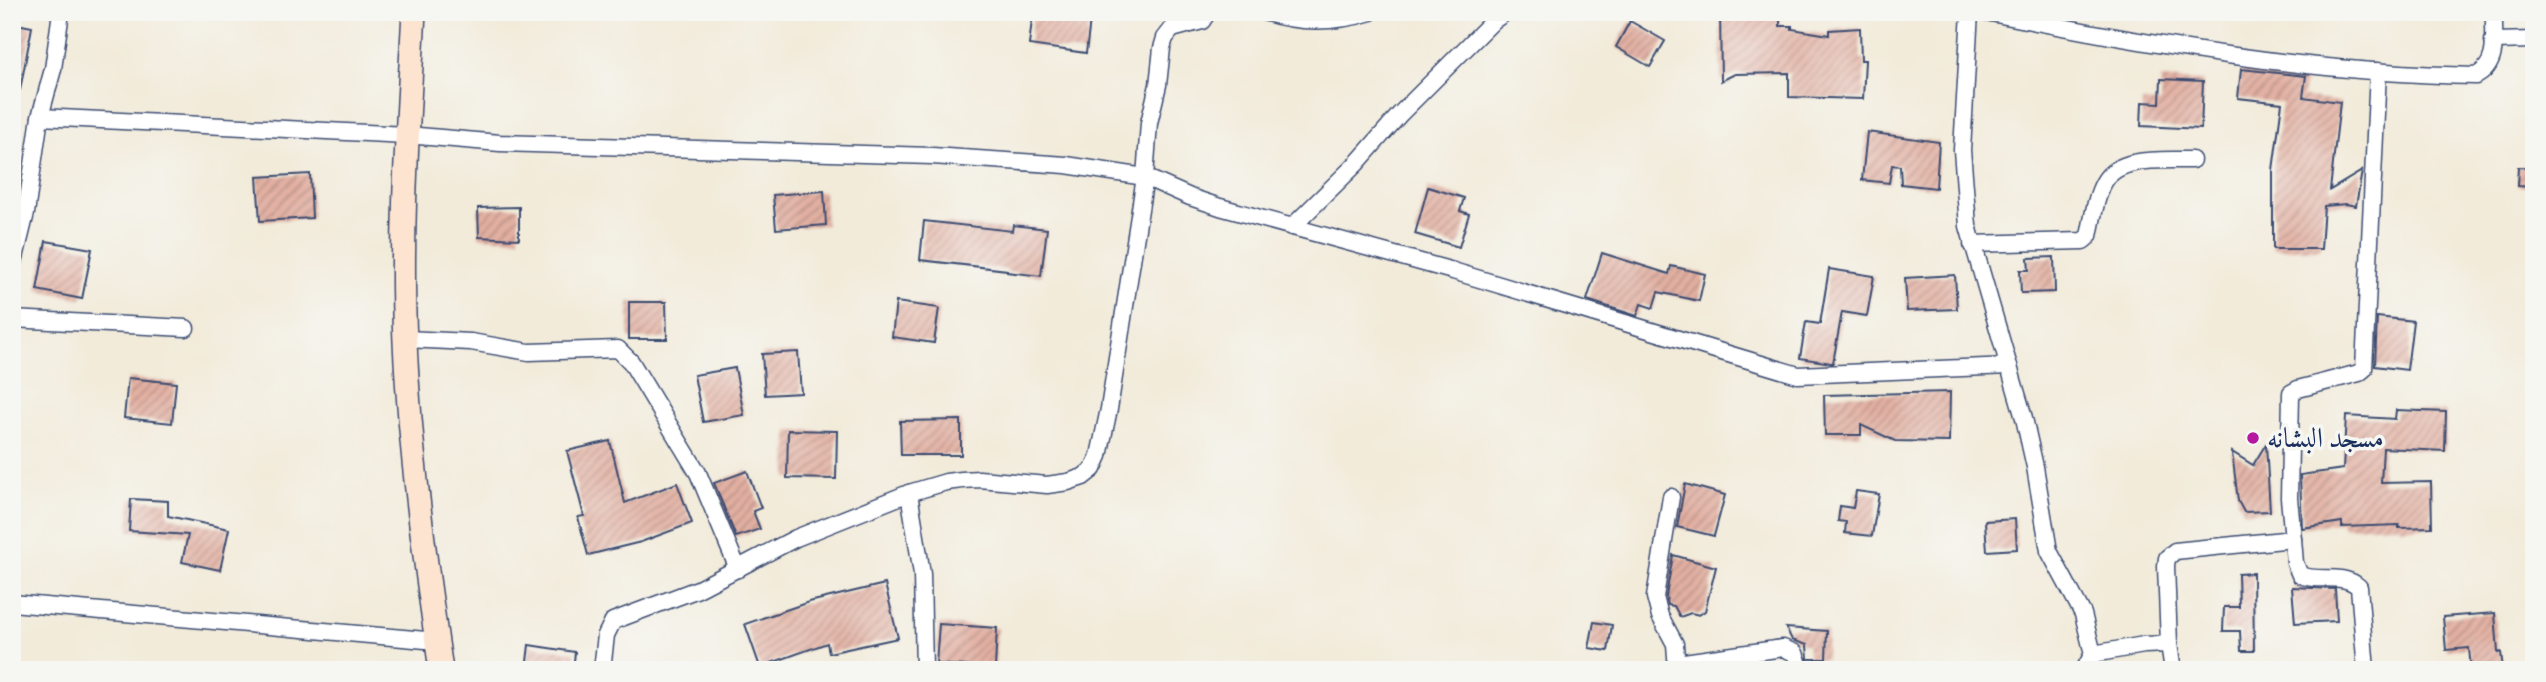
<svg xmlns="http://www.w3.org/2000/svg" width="2546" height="682" font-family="'IM FELL DW Pica',Amiri,serif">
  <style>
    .building { fill: url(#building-hatch) }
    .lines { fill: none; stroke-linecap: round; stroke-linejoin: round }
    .minor-casing { stroke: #3b4b71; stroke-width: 19 }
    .secondary-casing { stroke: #3b4b71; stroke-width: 26 }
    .minor { stroke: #fff; stroke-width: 16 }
    .secondary { stroke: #fde4d0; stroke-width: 23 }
    .poi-dot { fill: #b5179e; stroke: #f6f6f2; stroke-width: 2.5 }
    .labels { text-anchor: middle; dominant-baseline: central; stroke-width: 7; stroke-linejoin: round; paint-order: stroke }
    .poi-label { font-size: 28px; fill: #1b2f5e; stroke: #f6f6f2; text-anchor: start }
  </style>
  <defs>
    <pattern id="building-hatch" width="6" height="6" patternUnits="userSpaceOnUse" patternTransform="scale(1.75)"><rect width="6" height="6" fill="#e3b0a2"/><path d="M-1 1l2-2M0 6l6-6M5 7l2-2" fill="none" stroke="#b79087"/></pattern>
  </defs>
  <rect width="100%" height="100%" fill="#f6f6f2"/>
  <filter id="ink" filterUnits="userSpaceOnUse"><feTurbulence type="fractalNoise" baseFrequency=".0143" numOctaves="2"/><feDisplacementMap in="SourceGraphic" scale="14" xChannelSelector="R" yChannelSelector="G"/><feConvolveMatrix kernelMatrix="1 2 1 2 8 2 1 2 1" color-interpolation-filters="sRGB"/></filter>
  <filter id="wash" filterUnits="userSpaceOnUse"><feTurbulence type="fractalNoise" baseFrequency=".00686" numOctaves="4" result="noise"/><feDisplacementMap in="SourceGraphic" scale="28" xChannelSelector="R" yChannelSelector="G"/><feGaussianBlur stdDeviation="1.57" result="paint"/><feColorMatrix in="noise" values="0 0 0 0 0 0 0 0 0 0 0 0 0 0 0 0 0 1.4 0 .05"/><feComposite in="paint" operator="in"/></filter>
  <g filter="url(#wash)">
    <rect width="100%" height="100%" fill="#f2ebda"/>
    <g id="blocks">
      <g class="building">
        <polygon points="1033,12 1091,12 1086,53 1029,45"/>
        <polygon points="1720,12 1780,12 1780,26 1792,26 1792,29 1829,35 1829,30 1860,28 1861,60 1865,60 1863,99 1789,97 1789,73 1735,74 1721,81"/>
        <polygon points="1630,21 1665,41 1650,67 1616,47"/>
        <polygon points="12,23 32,27 20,90 12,90"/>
        <polygon points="2241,69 2306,76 2303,97 2340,102 2330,190 2362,171 2356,206 2346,204 2324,206 2321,249 2273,249 2273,170 2282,103 2238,98"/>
        <polygon points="2161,79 2203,81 2201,129 2141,126 2142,102 2160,103"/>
        <polygon points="1867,132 1939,142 1936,188 1901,184 1900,166 1892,165 1889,183 1862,180"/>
        <polygon points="2518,167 2534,168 2534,187 2517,186"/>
        <polygon points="310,174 312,218 260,221 257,177"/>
        <polygon points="1428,187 1464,198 1460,211 1469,214 1459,247 1415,234"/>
        <polygon points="824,191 826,225 776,229 773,195"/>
        <polygon points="519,207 519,239 479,237 478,208"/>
        <polygon points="924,221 1012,231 1013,225 1047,229 1041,276 1007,272 1007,270 920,260"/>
        <polygon points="46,241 92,249 82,299 37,290"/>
        <polygon points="1602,253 1669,274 1671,266 1705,274 1699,301 1658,292 1653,308 1641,304 1637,316 1587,300"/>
        <polygon points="2054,257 2055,292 2021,293 2020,270 2029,270 2028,258"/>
        <polygon points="1829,269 1874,276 1867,316 1842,312 1833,363 1831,363 1800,358 1806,322 1820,324"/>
        <polygon points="1955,275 1957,309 1907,311 1905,278"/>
        <polygon points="629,302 666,302 667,339 629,339"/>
        <polygon points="896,302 939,308 934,343 892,337"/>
        <polygon points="2377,317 2413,321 2407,370 2375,366"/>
        <polygon points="798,352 801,393 765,395 762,354"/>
        <polygon points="735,368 744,415 703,422 694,375"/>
        <polygon points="128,378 176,383 172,423 124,418"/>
        <polygon points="1950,392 1949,442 1895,441 1861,425 1861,435 1825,435 1824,395"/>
        <polygon points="2396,410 2446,412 2445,451 2383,448 2381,483 2431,482 2432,527 2399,528 2399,525 2342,527 2342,522 2302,528 2300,475 2343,469 2346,416 2395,419"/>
        <polygon points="961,420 961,455 901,455 900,421"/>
        <polygon points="788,430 837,431 836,479 787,478"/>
        <polygon points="610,441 625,503 677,483 692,523 641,542 588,555 578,517 584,516 567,451"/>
        <polygon points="2266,444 2270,511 2244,512 2238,501 2232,452 2253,465"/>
        <polygon points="747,471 761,508 753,511 760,529 736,537 714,483"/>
        <polygon points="1685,484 1725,495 1714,536 1677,527"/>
        <polygon points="1856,491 1879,494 1872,536 1845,533 1846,522 1838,521 1840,506 1853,508"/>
        <polygon points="131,499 168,501 168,516 229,529 220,570 182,562 188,535 129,531"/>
        <polygon points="2015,519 2017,549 1987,551 1985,521"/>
        <polygon points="1673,555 1716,567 1705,611 1699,615 1691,613 1680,617 1674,606 1668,605 1666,596"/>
        <polygon points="2253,573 2254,651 2241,651 2240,631 2223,631 2224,607 2239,607 2238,574"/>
        <polygon points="885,584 898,638 829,653 827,643 760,667 745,624 809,602"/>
        <polygon points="2292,587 2335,589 2337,621 2295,623"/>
        <polygon points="2495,613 2498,653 2501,652 2503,670 2471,670 2469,648 2446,650 2443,617"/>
        <polygon points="1594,622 1612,625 1608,651 1589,648"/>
        <polygon points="939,624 997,628 995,668 936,664"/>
        <polygon points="1786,628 1827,631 1826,659 1808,659 1807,645 1792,640"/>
        <polygon points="529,645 575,652 573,670 526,670"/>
      </g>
    </g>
  </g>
  <g filter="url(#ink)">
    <use href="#blocks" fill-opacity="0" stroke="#3b4b71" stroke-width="2"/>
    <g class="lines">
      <defs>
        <g id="minor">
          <path d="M 1264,12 C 1300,24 1335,23 1371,12"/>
          <polyline points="1970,12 1962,150 1968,226 2024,418 2035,467 2049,551 2083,614 2093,654"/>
          <path d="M 1986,12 C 2148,45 2310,73 2476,76 C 2500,64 2493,35 2494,12"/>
          <polyline points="2493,41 2534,40"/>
          <polyline points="40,117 407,135 500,143 932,156 1066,165 1145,177 1190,197 1220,207 1453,271 1798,375 2009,366"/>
          <polyline points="1292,227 1357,163 1400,114 1494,20 1506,12"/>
          <path d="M 1972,244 L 2083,241 L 2089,236 C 2093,218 2095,198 2104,182 C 2119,155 2166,161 2192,160"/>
          <polyline points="12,270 26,213 40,117 53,69 61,12"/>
          <polyline points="12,319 186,328"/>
          <polyline points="405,339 471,342 529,352 618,349 631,362 698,473 738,569"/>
          <polyline points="909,493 922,574 924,670"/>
          <polyline points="1671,497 1655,597 1660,616 1675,644 1677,670"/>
          <path d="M 2293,539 L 2295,563 L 2300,575 C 2320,583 2342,572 2359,587 L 2366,670"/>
          <polyline points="12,603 437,641"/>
          <polyline points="2169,644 2173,670"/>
          <polyline points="1677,663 1783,648 1795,653 1801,670"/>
          <polyline points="602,670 606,635 613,621 698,589 796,538 909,493 946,482 962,480 979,479 1047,485 1068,482 1083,477 1093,469 1099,456 1109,409 1145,177 1149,123 1158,85 1162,48 1165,38 1172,29 1202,21 1208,12"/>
          <polyline points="2084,670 2093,654 2144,645 2169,644 2166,566 2167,558 2175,551 2293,539 2289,498 2291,393 2298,389 2359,373 2364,369 2378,71"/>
        </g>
        <path id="secondary" d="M 414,12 C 408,122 400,232 405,342 C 410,452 425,561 441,670"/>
      </defs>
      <use href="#minor" class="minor-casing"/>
      <use href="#secondary" class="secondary-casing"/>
      <use href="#minor" class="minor"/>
      <use href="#secondary" class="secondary"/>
    </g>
  </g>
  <circle class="poi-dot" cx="2253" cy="438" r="7"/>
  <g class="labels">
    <g class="poi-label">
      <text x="2267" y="438">مسجد البشانه</text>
    </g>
  </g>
  <rect width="2546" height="682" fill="none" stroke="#f6f6f2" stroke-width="42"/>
</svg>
